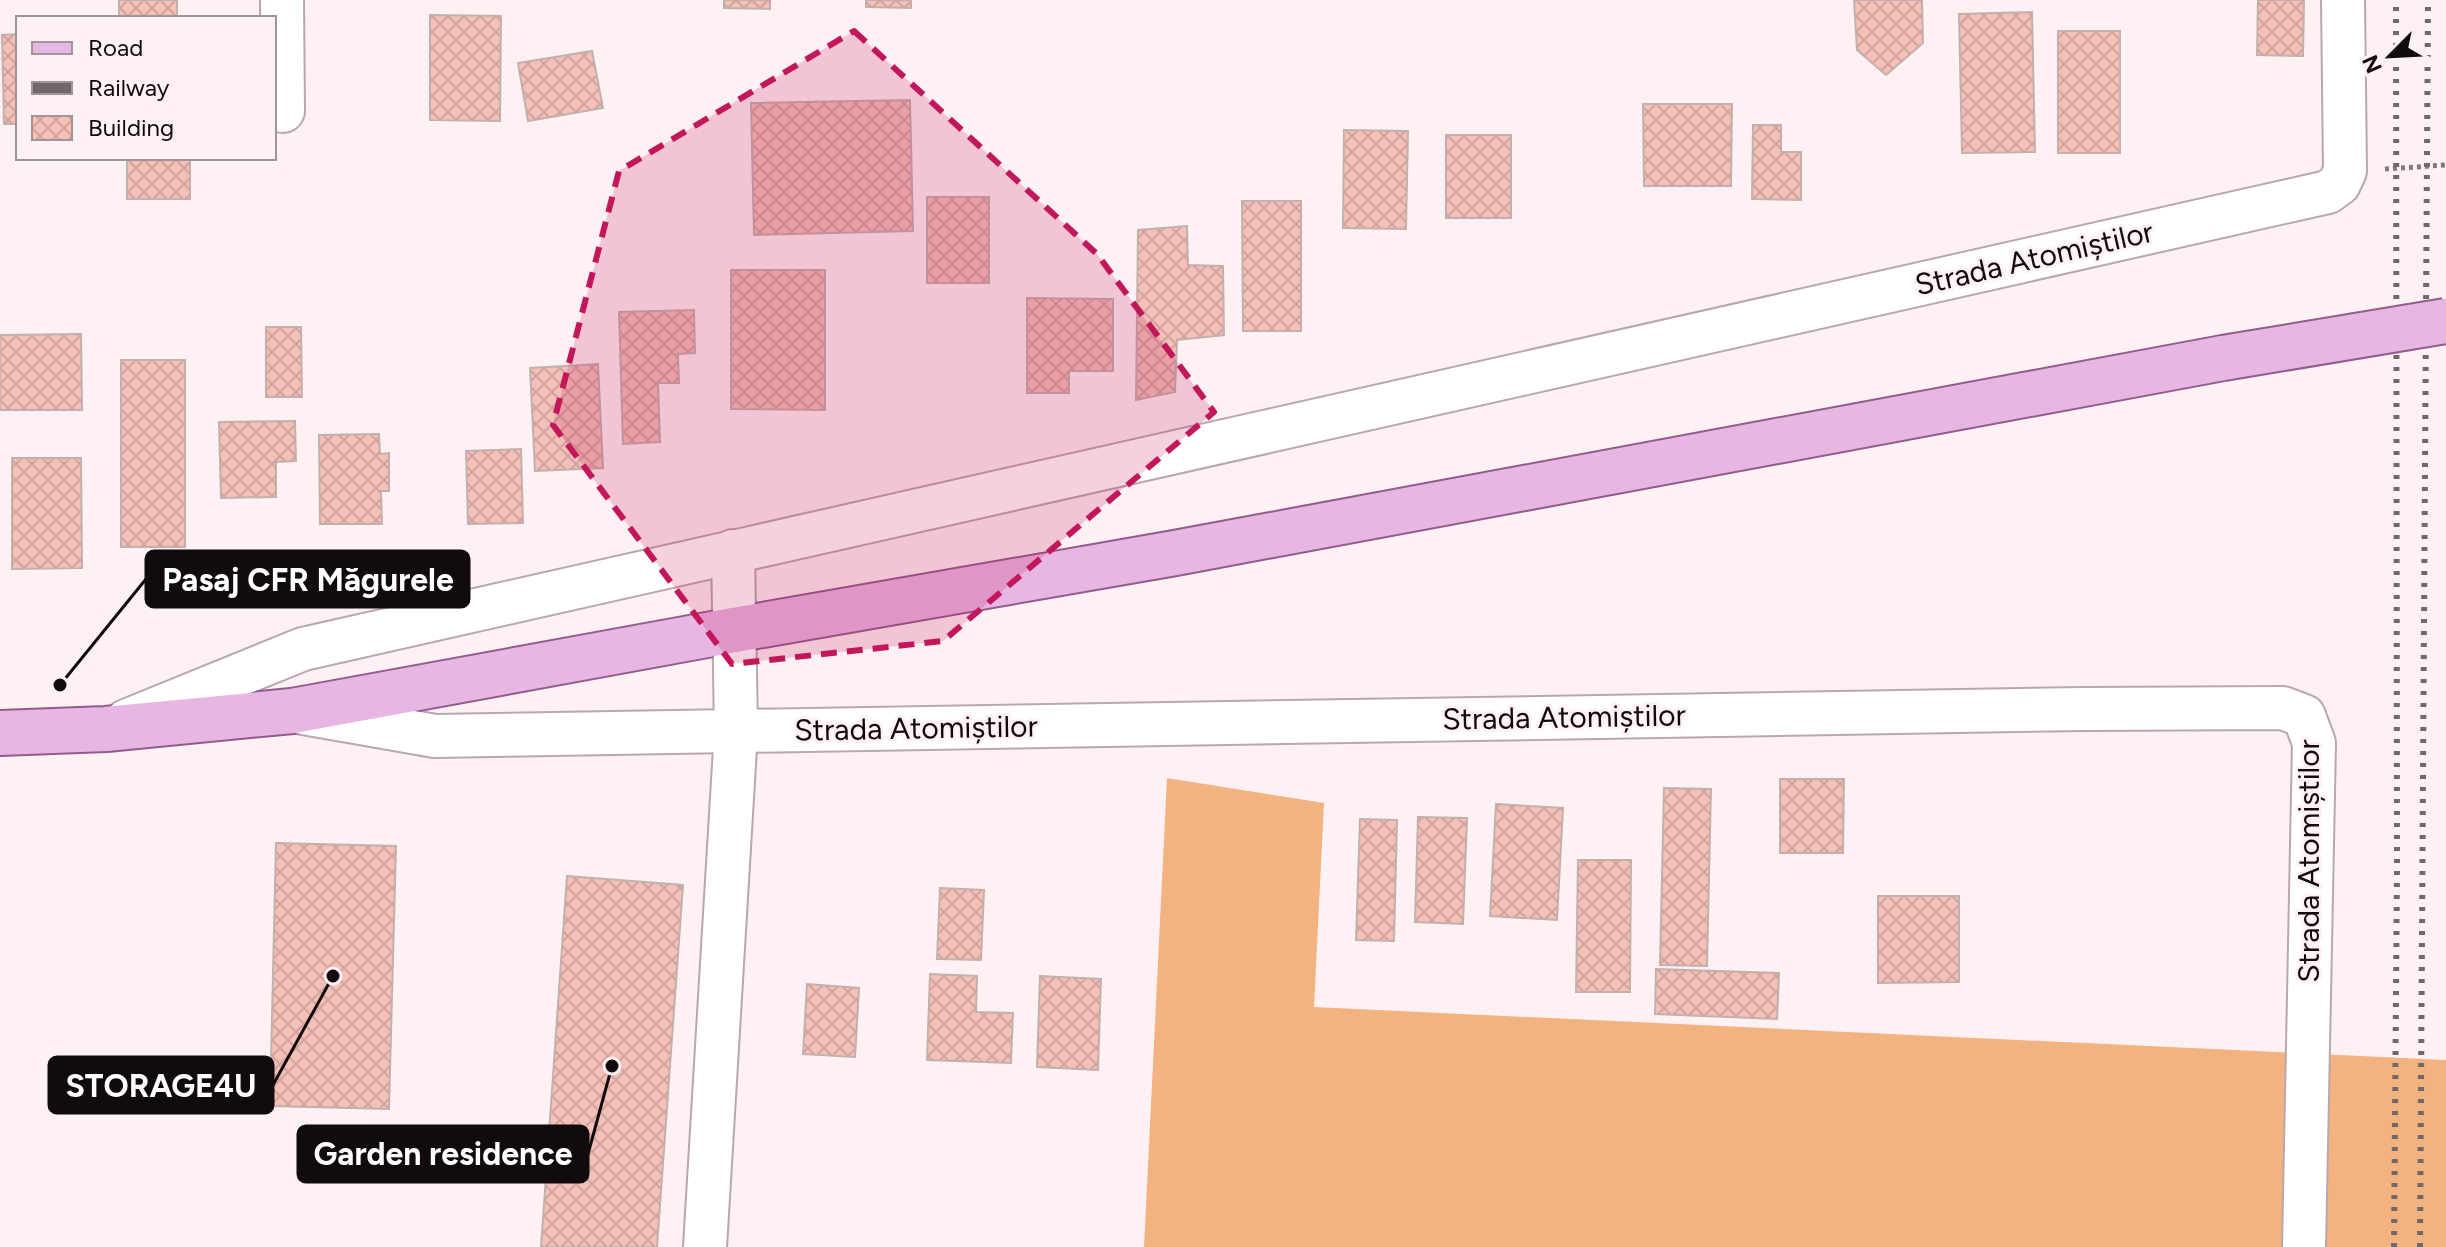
<svg xmlns="http://www.w3.org/2000/svg" width="2446" height="1247" font-family="Figtree,sans-serif">
  <style>
    .grass { fill: #f2b380 }
    .building { fill: url(#building-cross-hatch); stroke: #c3b0ac; stroke-width: 2 }
    .lines { fill: none; stroke-linecap: round; stroke-linejoin: round }
    .minor-casing { stroke: #baa7ac; stroke-width: 46 }
    .major-casing { stroke: #925b8c; stroke-width: 48 }
    .path { stroke: #83797c; stroke-width: 5; stroke-dasharray: 4 4; stroke-linecap: butt }
    .minor { stroke: #fff; stroke-width: 42 }
    .major { stroke: #e7b6e3; stroke-width: 44 }
    .rail { stroke: #71686a; stroke-width: 6; stroke-dasharray: 4 8; stroke-linecap: butt }
    .major-bridge-casing { stroke: #925b8c; stroke-width: 48; stroke-linecap: butt }
    .major-bridge { stroke: #e7b6e3; stroke-width: 44 }
    .marked { fill: #c2185b; fill-opacity: 0.2; stroke: #c2185b; stroke-width: 6; stroke-dasharray: 16 10; stroke-linejoin: round }
    .labels { text-anchor: middle; dominant-baseline: central; stroke-width: 6; stroke-linejoin: round; paint-order: stroke }
    .street-label { font-size: 30px; fill: #110b0d; stroke: #fef1f4 }
    .leader { fill: none; stroke: #110b0d; stroke-width: 3 }
    .callout-dot { fill: #110b0d; stroke: #fef1f4; stroke-width: 3 }
    .callout { fill: #110b0d; stroke: #110b0d; stroke-width: 3 }
    .callout-label { font-size: 32px; text-anchor: middle; font-weight: bold; fill: #fff }
  </style>
  <defs>
    <pattern id="building-cross-hatch" width="8" height="8" patternUnits="userSpaceOnUse" patternTransform="scale(2)"><rect width="8" height="8" fill="#f4c0b8"/><path d="M0 0l8 8M0 8l8-8" fill="none" stroke="#d0a49d"/></pattern>
  </defs>
  <rect width="100%" height="100%" fill="#fef1f4"/>
  <polygon class="grass" points="1167,778 1324,803 1314,1007 2446,1060 2446,1247 1144,1247"/>
  <g class="building">
    <rect x="119" y="0" width="58" height="18"/>
    <polygon points="724,0 770,0 770,9 724,8"/>
    <polygon points="866,0 911,0 911,8 866,7"/>
    <polygon points="1854,0 1922,0 1923,43 1886,75 1857,50"/>
    <polygon points="2258,0 2304,0 2303,56 2257,55"/>
    <polygon points="2032,12 2035,152 1962,153 1959,14"/>
    <polygon points="430,15 501,16 500,121 430,120"/>
    <rect x="2058" y="31" width="62" height="122"/>
    <polygon points="18,34 18,124 4,124 2,35"/>
    <polygon points="592,51 603,108 528,121 518,63"/>
    <polygon points="910,100 913,231 754,235 751,103"/>
    <polygon points="1643,104 1732,104 1731,186 1644,186"/>
    <polygon points="1753,125 1781,125 1781,152 1801,152 1801,200 1752,199"/>
    <polygon points="1344,130 1408,131 1406,229 1343,228"/>
    <rect x="1446" y="135" width="65" height="83"/>
    <rect x="127" y="158" width="63" height="41"/>
    <rect x="927" y="197" width="62" height="86"/>
    <polygon points="1242,201 1301,201 1301,331 1243,331"/>
    <polygon points="1187,226 1188,265 1223,266 1224,335 1177,340 1175,392 1136,400 1138,230"/>
    <polygon points="731,270 825,270 825,410 731,409"/>
    <polygon points="1027,298 1113,299 1113,371 1069,371 1069,393 1027,393"/>
    <polygon points="694,310 695,353 678,354 679,383 658,383 660,442 623,444 619,312"/>
    <polygon points="266,327 301,327 302,397 266,397"/>
    <polygon points="81,334 82,410 0,410 0,335"/>
    <rect x="121" y="360" width="64" height="187"/>
    <polygon points="598,364 603,468 535,471 530,368"/>
    <polygon points="295,421 296,461 276,462 276,497 221,498 219,422"/>
    <polygon points="379,434 380,454 389,453 389,491 381,491 382,524 320,524 319,435"/>
    <polygon points="521,449 523,523 468,524 466,451"/>
    <polygon points="12,458 81,458 82,568 12,569"/>
    <polygon points="1780,779 1844,779 1843,853 1780,853"/>
    <polygon points="1664,788 1711,789 1707,966 1660,965"/>
    <polygon points="1496,804 1563,808 1557,920 1490,916"/>
    <polygon points="1418,817 1467,818 1463,924 1415,922"/>
    <polygon points="1360,819 1397,820 1394,941 1356,940"/>
    <polygon points="276,843 396,846 389,1109 270,1106"/>
    <polygon points="1578,860 1631,860 1630,992 1576,992"/>
    <polygon points="567,876 683,885 657,1247 541,1247"/>
    <polygon points="940,888 984,890 981,960 937,959"/>
    <polygon points="1878,896 1959,896 1959,982 1878,983"/>
    <polygon points="1656,969 1779,973 1777,1019 1655,1014"/>
    <polygon points="930,974 977,976 976,1012 1013,1013 1011,1063 927,1060"/>
    <polygon points="1040,976 1101,979 1098,1070 1037,1067"/>
    <polygon points="807,984 859,988 855,1057 803,1054"/>
  </g>
  <g class="lines">
    <defs>
      <g id="minor">
        <polyline points="282,0 283,111"/>
        <polyline points="298,712 435,736 2085,709 2283,708 2304,716 2314,743 2304,1247"/>
        <polyline points="126,721 303,649 2328,192 2339,184 2345,171 2343,0"/>
        <polyline points="705,1247 736,731 733,551"/>
      </g>
      <polyline id="major" points="0,733 106,729 292,711 734,630 1175,553 2223,358"/>
    </defs>
    <use href="#minor" class="minor-casing"/>
    <use href="#major" class="major-casing"/>
    <polyline class="path" points="2385,169 2446,165"/>
    <use href="#minor" class="minor"/>
    <use href="#major" class="major"/>
    <g class="rail">
      <polyline points="2394,1247 2397,867 2396,0"/>
      <polyline points="2420,1247 2428,0"/>
    </g>
    <defs>
      <polyline id="major-bridge" points="2223,358 2446,321"/>
    </defs>
    <use href="#major-bridge" class="major-bridge-casing"/>
    <use href="#major-bridge" class="major-bridge"/>
  </g>
  <path class="marked" d="M 854,31 L 1097,254 L 1214,412 L 943,641 L 732,664 L 553,425 L 619,171 Z"/>
  <g class="labels">
    <g class="street-label">
      <text transform="translate(2034 258) rotate(-13)">Strada Atomiștilor</text>
      <text transform="translate(1564 717) rotate(-1)">Strada Atomiștilor</text>
      <text transform="translate(916 728) rotate(-1)">Strada Atomiștilor</text>
      <text transform="translate(2308 861) rotate(-90)">Strada Atomiștilor</text>
    </g>
  </g>
  <path class="leader" d="M60 685L146 579M333 976L273 1085M612 1066L588 1154"/>
  <g class="callout-dot">
    <circle cx="60" cy="685" r="8"/>
    <circle cx="333" cy="976" r="8"/>
    <circle cx="612" cy="1066" r="8"/>
  </g>
  <g class="callout">
    <rect x="146" y="551" width="323" height="56" rx="8"/>
    <rect x="49" y="1057" width="224" height="56" rx="8"/>
    <rect x="298" y="1126" width="290" height="56" rx="8"/>
  </g>
  <g class="callout-label">
    <text x="308" y="591">Pasaj CFR Măgurele</text>
    <text x="161" y="1097">STORAGE4U</text>
    <text x="443" y="1165">Garden residence</text>
  </g>
  <rect x="16" y="16" width="260" height="144" fill="#fef1f4" stroke="#9f9598" stroke-width="2"/>
  <rect x="32" y="42" width="40" height="12" fill="#e7b6e3" stroke="#9f9598" stroke-width="2"/>
  <text x="88" y="56" font-size="24" fill="#110b0d">Road</text>
  <rect x="32" y="82" width="40" height="12" fill="#71686a" stroke="#9f9598" stroke-width="2"/>
  <text x="88" y="96" font-size="24" fill="#110b0d">Railway</text>
  <rect x="32" y="116" width="40" height="24" fill="url(#building-cross-hatch)" stroke="#9f9598" stroke-width="2"/>
  <text x="88" y="136" font-size="24" fill="#110b0d">Building</text>
  <g transform="translate(2390 56) rotate(246)" stroke="#fef1f4" stroke-width="6" paint-order="stroke">
  <path d="M0-6L14 30L0 20L-14 30Z" fill="#110b0d"/>
  <text y="-12" font-size="22" font-weight="bold" text-anchor="middle" fill="#110b0d">N</text>
  </g>
</svg>
